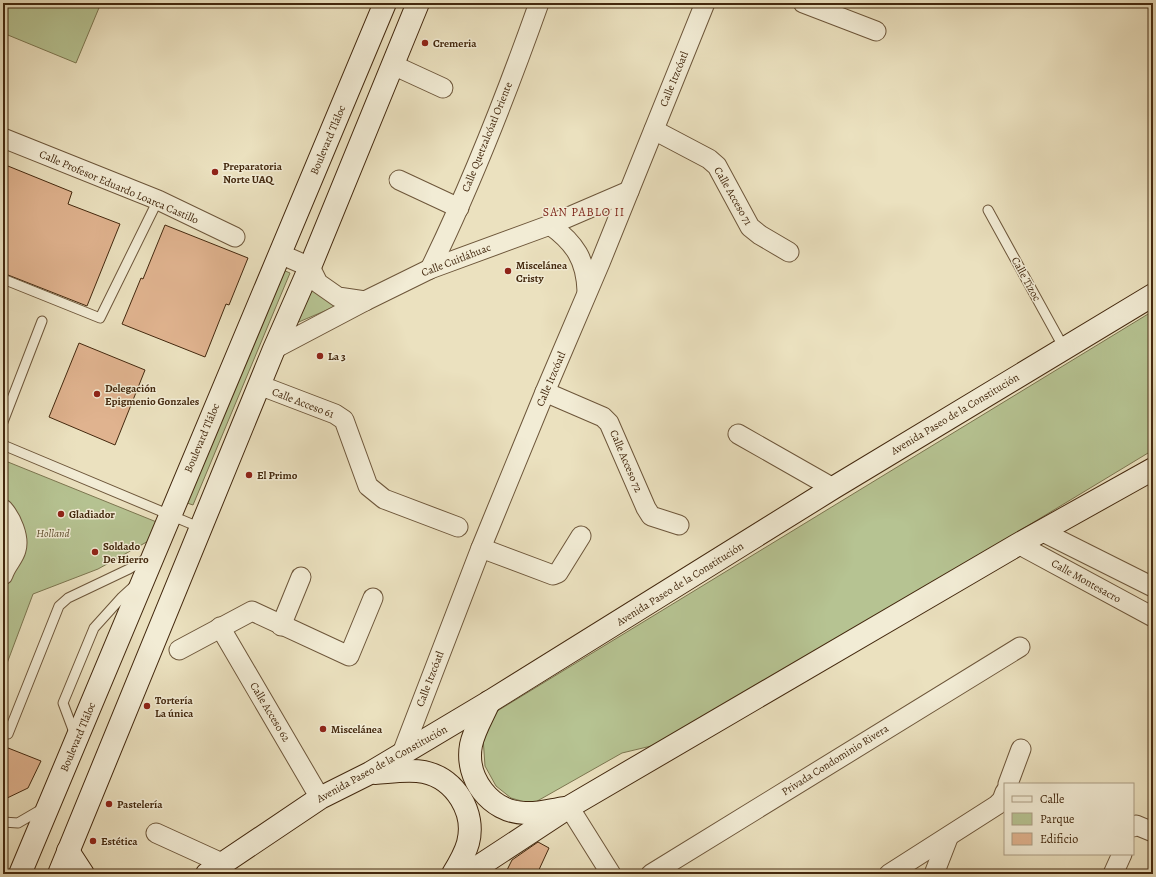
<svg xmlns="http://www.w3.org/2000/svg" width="1156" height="877" font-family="Alegreya,serif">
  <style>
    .green { fill: #b6c392; stroke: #7c7650 }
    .building { fill: #e0b38f; stroke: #43280e }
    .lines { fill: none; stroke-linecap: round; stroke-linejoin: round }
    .lane-casing { stroke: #6d563a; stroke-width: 11 }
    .street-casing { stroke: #6d563a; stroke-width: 21 }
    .secondary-casing { stroke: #43280e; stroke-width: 24 }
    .lane { stroke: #f2ecd5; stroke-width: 9 }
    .street { stroke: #f2ecd5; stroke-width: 19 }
    .secondary { stroke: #f2ecd5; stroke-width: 22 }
    .poi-dot { fill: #8f2418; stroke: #f2ecd5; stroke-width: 1.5 }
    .labels { text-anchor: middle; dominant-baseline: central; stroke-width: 3; stroke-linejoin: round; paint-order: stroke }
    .poi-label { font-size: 11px; font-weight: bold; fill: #43280e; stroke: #f2ecd5; text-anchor: start }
    .street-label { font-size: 11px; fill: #43280e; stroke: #f2ecd5 }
    .park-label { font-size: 11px; font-style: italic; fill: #604f2f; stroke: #f2ecd5 }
    .neighbourhood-label { font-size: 12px; letter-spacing: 1px; fill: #7a1f14; stroke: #f2ecd5 }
  </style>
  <rect width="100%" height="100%" fill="#ebe1bf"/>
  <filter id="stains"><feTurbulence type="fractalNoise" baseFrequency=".005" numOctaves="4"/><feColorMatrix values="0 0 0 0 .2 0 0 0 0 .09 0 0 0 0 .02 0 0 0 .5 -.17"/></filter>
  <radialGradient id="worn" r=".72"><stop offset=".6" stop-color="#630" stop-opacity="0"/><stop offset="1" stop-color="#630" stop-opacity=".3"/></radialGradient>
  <g class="green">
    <polygon points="3,3 101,3 76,63 3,33"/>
    <polygon points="283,270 290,273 193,505 187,503"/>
    <polygon points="313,282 341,304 294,324"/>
    <polygon points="1153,311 1153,450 672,741 622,753 532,804 511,798 496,786 485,766 483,737 494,713"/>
    <polygon points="3,460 164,525 161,534 98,569 33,594 3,674"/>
  </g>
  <g class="building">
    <polygon points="3,164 72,192 68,204 120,224 87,306 3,273"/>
    <polygon points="165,225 248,258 229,305 226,304 205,357 122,324 141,278 143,279"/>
    <polygon points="79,343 145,370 115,445 49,417"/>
    <polygon points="3,746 41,761 28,788 3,800"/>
    <polygon points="538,842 549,848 537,874 505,874 512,860"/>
  </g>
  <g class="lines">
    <defs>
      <g id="lane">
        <polyline points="988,210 1064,348"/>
        <polyline points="3,279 100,318 158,200"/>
        <polyline points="3,422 42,321"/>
        <polyline points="3,445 201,528"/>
        <polyline points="8,734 59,606 68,598 129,569 149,557"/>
        <polyline points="75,735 63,703 94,628 122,597 134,586"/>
        <polyline points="3,822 18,823 42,809"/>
      </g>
      <g id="street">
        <polyline points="803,3 876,31"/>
        <polyline points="393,65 443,88"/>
        <polyline points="654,130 709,159 717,166 750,227 760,235 789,252"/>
        <polyline points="3,138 158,200 235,237"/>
        <polyline points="399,180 459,208"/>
        <path d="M 550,225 C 575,243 586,260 587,291"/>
        <polyline points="280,254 310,267 318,283 338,297 365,301"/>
        <path d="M 430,269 C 472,183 507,93 539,3"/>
        <polyline points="274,349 365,301 430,269 550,225 629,191"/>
        <polyline points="259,385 335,414 344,420 368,486 384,499 458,527"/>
        <polyline points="545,392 603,417 609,423 646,508 651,516 679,525"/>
        <polyline points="738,434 833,488"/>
        <path d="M 3,509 C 11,518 20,537 16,550 C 14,558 6,565 3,575"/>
        <polyline points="1043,532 1153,587"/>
        <polyline points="1018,544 1153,617"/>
        <polyline points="481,548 553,575 558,573 581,536"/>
        <polyline points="281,626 301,577"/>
        <polyline points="220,627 320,798"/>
        <polyline points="179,650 252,611 349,656 373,598"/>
        <polyline points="401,756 481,548 545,392 600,263 705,3"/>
        <polyline points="1008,784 1021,749"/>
        <polyline points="569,807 611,874"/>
        <polyline points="1133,827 1136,825 1153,832"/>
        <polyline points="156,833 224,864"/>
        <polyline points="651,874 1020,647"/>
        <polyline points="889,874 997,805 1002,800 1005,792"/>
        <polyline points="934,874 948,838"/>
        <polyline points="1113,874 1122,854"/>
      </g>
      <g id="secondary">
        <path d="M 489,702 C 483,716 474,730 471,745 C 465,778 490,812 525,813 C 538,814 551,810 564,808"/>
        <path d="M 375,773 C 391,772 409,769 424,772 C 456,779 476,813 468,843 C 465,854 459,864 453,874"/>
        <polyline points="68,851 83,874"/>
        <polyline points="20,874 385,3"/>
        <polyline points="59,874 274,349 310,267 418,3"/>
        <polyline points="207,874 320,798 370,773 489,702 833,488 1153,295"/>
        <polyline points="467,874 569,807 1017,545 1153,469"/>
      </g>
    </defs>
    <use href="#lane" class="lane-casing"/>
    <use href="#street" class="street-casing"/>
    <use href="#secondary" class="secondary-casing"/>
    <use href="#lane" class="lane"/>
    <use href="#street" class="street"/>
    <use href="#secondary" class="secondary"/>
  </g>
  <g class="poi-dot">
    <circle cx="425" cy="43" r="4"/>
    <circle cx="215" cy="172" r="4"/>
    <circle cx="508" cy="271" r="4"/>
    <circle cx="320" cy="356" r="4"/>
    <circle cx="97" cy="394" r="4"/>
    <circle cx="249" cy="475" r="4"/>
    <circle cx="61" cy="514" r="4"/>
    <circle cx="95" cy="552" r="4"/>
    <circle cx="147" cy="706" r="4"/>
    <circle cx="323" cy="729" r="4"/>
    <circle cx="109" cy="804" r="4"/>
    <circle cx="93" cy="841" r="4"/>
  </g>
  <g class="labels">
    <g class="poi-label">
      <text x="433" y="43">Cremeria</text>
      <text x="223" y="166">Preparatoria<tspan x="223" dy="13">Norte UAQ</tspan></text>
      <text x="516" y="265">Miscelánea<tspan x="516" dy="13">Cristy</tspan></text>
      <text x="328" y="356">La 3</text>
      <text x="105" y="388">Delegación<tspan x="105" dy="13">Epigmenio Gonzales</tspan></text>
      <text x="257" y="475">El Primo</text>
      <text x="69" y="514">Gladiador</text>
      <text x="103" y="546">Soldado<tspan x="103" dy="13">De Hierro</tspan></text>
      <text x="155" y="700">Tortería<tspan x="155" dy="13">La única</tspan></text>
      <text x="331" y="729">Miscelánea</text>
      <text x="117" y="804">Pastelería</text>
      <text x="101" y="841">Estética</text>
    </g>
    <g class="street-label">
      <text transform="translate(674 79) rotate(-68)">Calle Itzcóatl</text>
      <text transform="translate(487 137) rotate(-68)">Calle Quetzalcóatl Oriente</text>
      <text transform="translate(328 140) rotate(-67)">Boulevard Tláloc</text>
      <text transform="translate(119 187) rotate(23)">Calle Profesor Eduardo Loarca Castillo</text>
      <text transform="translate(733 196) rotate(60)">Calle Acceso 71</text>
      <text transform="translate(456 260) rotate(-21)">Calle Cuitláhuac</text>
      <text transform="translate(1026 279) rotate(61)">Calle Tízoc</text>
      <text transform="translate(551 379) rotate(-67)">Calle Itzcóatl</text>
      <text transform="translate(303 403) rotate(21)">Calle Acceso 61</text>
      <text transform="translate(955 414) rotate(-31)">Avenida Paseo de la Constitución</text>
      <text transform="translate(202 438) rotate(-67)">Boulevard Tláloc</text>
      <text transform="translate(626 461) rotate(67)">Calle Acceso 72</text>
      <text transform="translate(1086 581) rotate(29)">Calle Montesacro</text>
      <text transform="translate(680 584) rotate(-32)">Avenida Paseo de la Constitución</text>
      <text transform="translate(430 679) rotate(-69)">Calle Itzcóatl</text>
      <text transform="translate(270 712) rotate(59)">Calle Acceso 62</text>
      <text transform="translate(78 737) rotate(-67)">Boulevard Tláloc</text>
      <text transform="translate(835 760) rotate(-32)">Privada Condominio Rivera</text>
      <text transform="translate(382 764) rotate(-29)">Avenida Paseo de la Constitución</text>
    </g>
    <g class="park-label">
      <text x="53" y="533">Holland</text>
    </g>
    <g class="neighbourhood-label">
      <text x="584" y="212">SAN PABLO II</text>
    </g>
  </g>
  <rect width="1156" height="877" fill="none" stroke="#ebe1bf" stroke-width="16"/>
  <rect x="4" y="4" width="1148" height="869" fill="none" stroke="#43280e" stroke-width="2"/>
  <rect x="8" y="8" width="1140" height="861" fill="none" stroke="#43280e"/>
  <rect x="1004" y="783" width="130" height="72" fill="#f2ecd5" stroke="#ac9e85"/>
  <rect x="1012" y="796" width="20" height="6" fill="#f2ecd5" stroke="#ac9e85"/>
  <text x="1040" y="803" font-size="12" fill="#43280e">Calle</text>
  <rect x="1012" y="813" width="20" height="12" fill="#b6c392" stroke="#ac9e85"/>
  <text x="1040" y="823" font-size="12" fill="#43280e">Parque</text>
  <rect x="1012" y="833" width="20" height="12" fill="#e0b38f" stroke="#ac9e85"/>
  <text x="1040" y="843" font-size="12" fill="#43280e">Edificio</text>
  <rect width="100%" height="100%" filter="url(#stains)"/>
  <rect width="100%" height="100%" fill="url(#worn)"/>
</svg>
